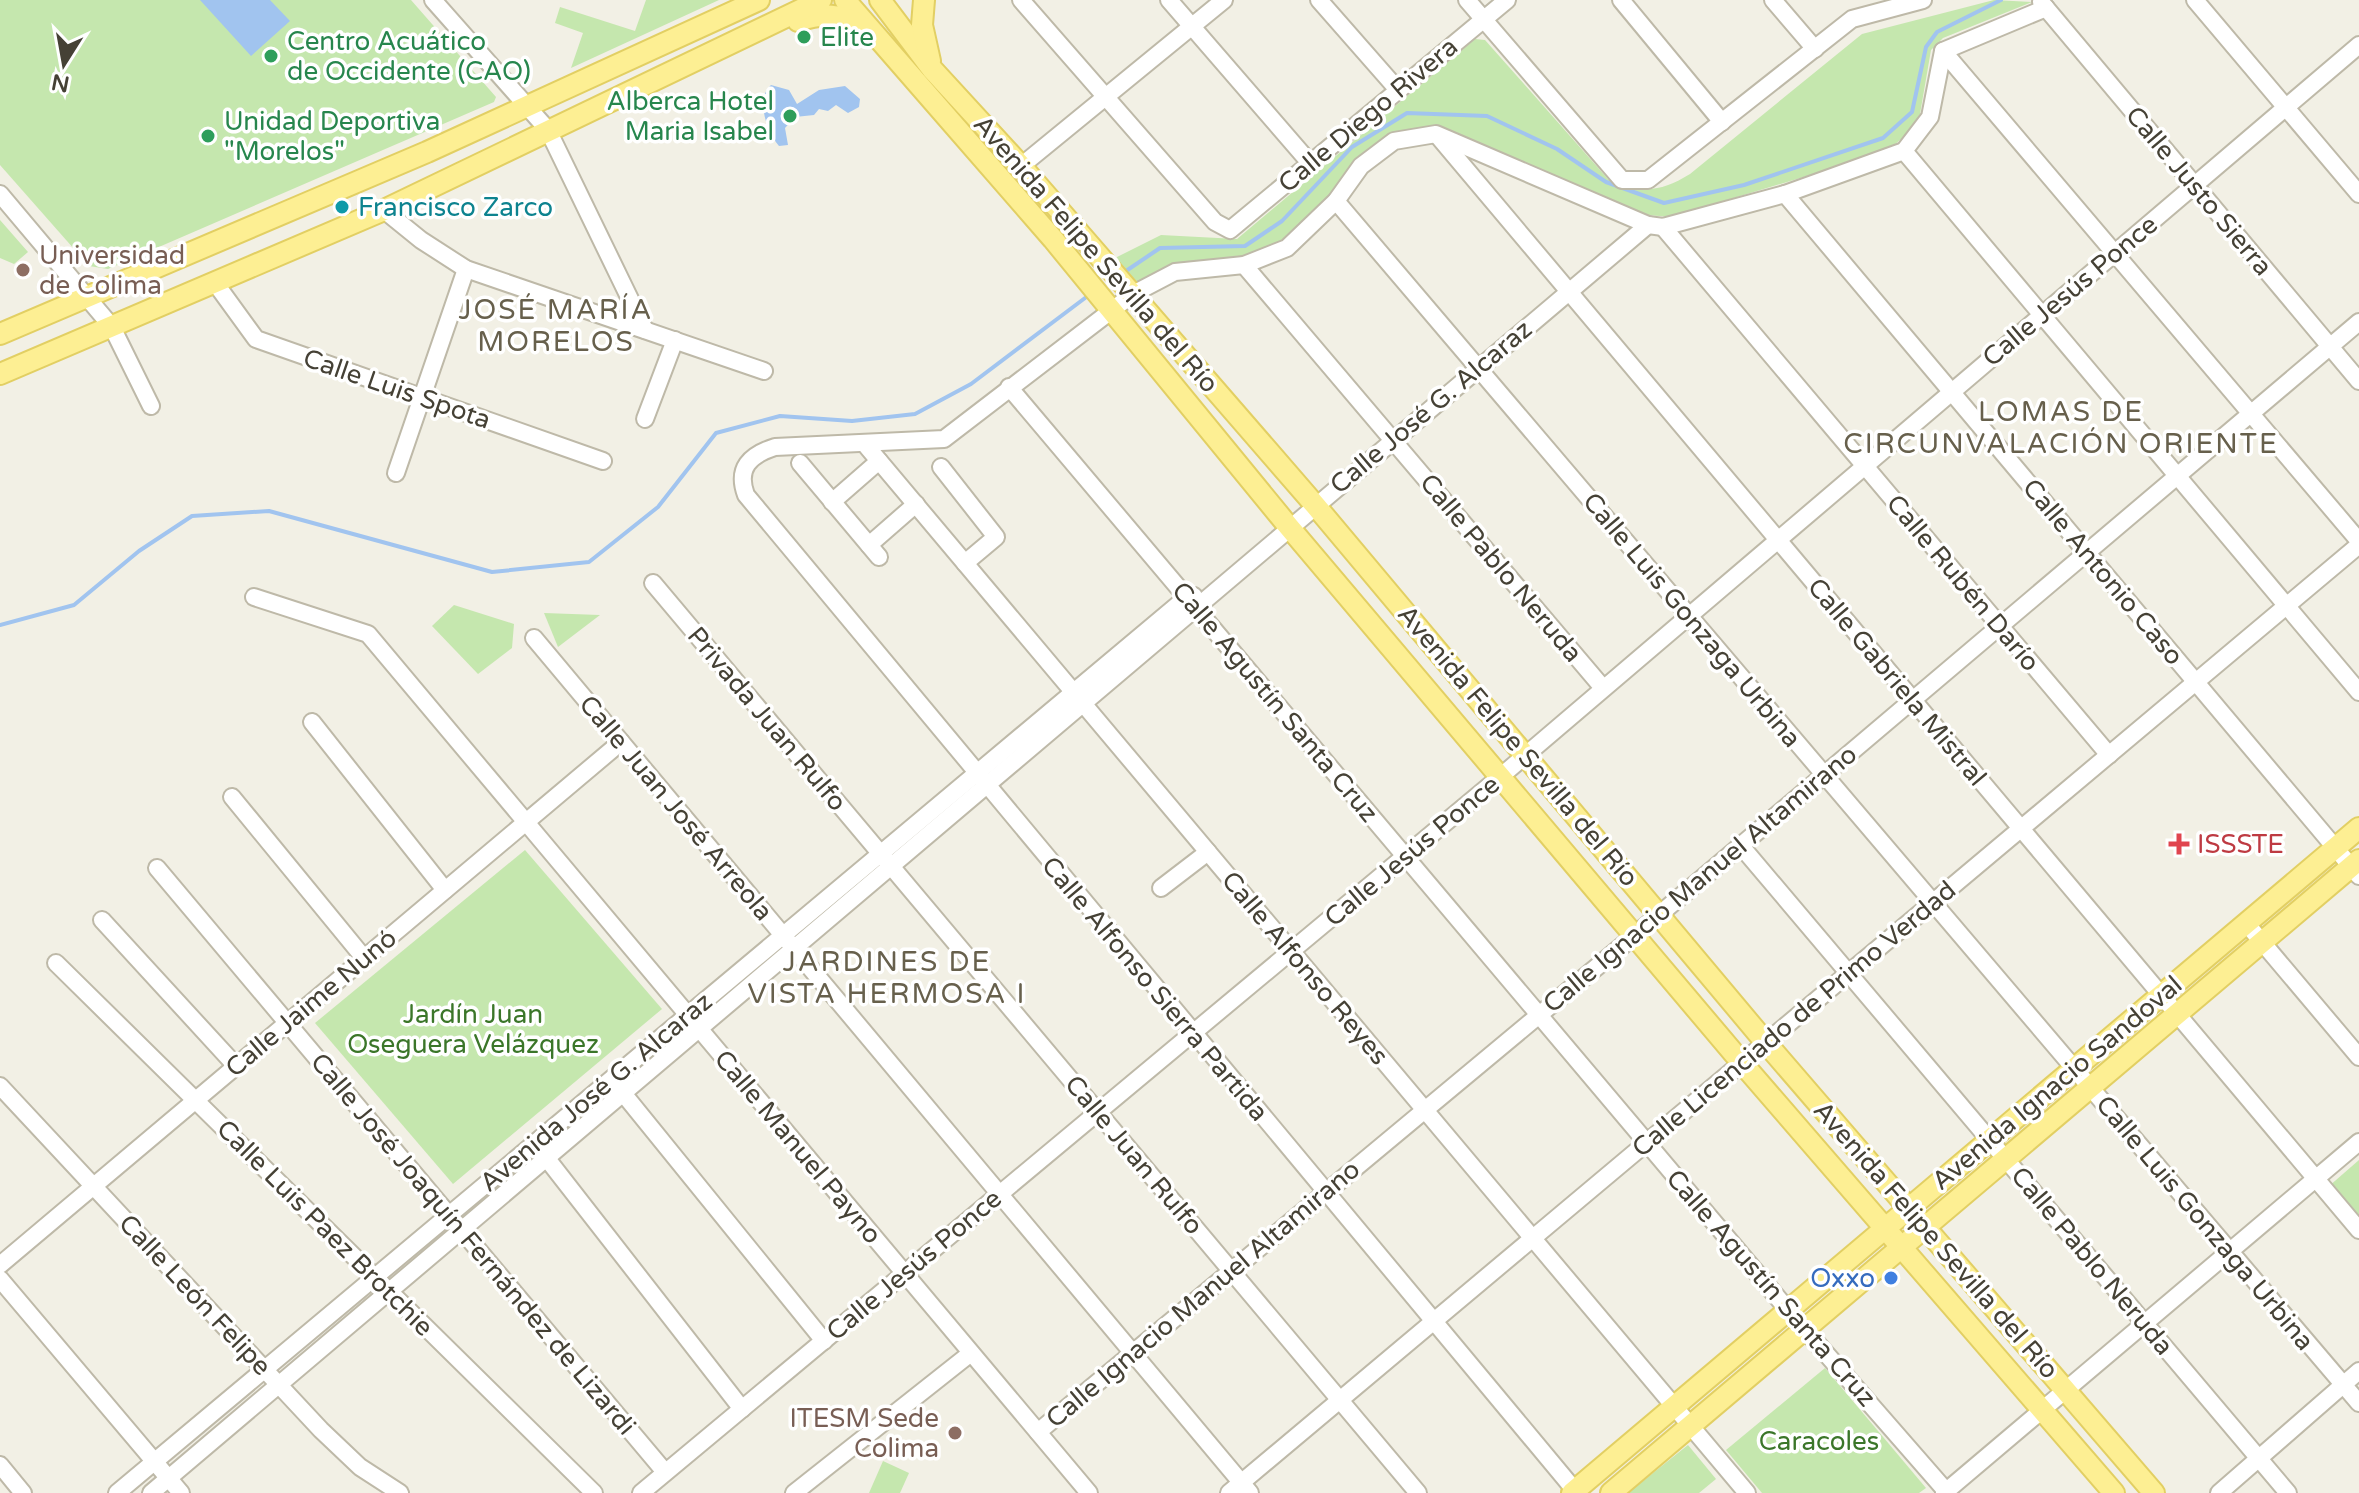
<svg xmlns="http://www.w3.org/2000/svg" width="2359" height="1493" font-family="'Varela Round',sans-serif">
  <style>
    .green { fill: #c5e7ae }
    .water { fill: #a1c4ef }
    .lines { fill: none; stroke-linecap: round; stroke-linejoin: round }
    .stream { stroke: #a1c4ef; stroke-width: 4 }
    .minor-casing { stroke: #beb9a8; stroke-width: 20 }
    .major-casing { stroke: #e2cf63; stroke-width: 24 }
    .minor { stroke: #fff; stroke-width: 16 }
    .major { stroke: #fdef93; stroke-width: 20 }
    .leisure-dot { fill: #2e9e5b; stroke: #fff; stroke-width: 3 }
    .culture-dot { fill: #0f9aa8; stroke: #fff; stroke-width: 3 }
    .education-dot { fill: #8d6e63; stroke: #fff; stroke-width: 3 }
    .health-dot { fill: #e0444e; stroke: #fff; stroke-width: 3 }
    .shop-dot { fill: #3f7fe0; stroke: #fff; stroke-width: 3 }
    .labels { text-anchor: middle; dominant-baseline: central; stroke-width: 7; stroke-linejoin: round; paint-order: stroke }
    .leisure-label { font-size: 26px; fill: #27864d; stroke: #fff; text-anchor: start }
    .street-label { font-size: 26px; fill: #454135; stroke: #fff }
    .culture-label { font-size: 26px; fill: #0d838f; stroke: #fff; text-anchor: start }
    .education-label { font-size: 26px; fill: #785e54; stroke: #fff; text-anchor: start }
    .health-label { font-size: 26px; fill: #be3a42; stroke: #fff; text-anchor: start }
    .park-label { font-size: 26px; fill: #3b7629; stroke: #fff }
    .shop-label { font-size: 26px; fill: #366cbe; stroke: #fff; text-anchor: end }
    .neighbourhood-label { font-size: 28px; letter-spacing: 2px; fill: #67604c; stroke: #fff }
  </style>
  <rect width="100%" height="100%" fill="#f2f0e5"/>
  <g class="green">
    <polygon points="0,0 411,0 496,97 494,102 108,269 89,266 0,165"/>
    <polygon points="646,0 719,0 571,68 583,33 555,23 560,7 635,31"/>
    <path d="M 1994,0 L 2032,2 L 1943,38 L 1931,50 L 1920,114 L 1907,134 L 1886,152 L 1671,217 L 1647,215 L 1436,127 L 1397,131 L 1357,162 L 1328,201 L 1282,243 L 1242,259 L 1137,285 L 1113,259 L 1161,235 L 1237,239 L 1475,39 L 1485,40 L 1608,179 C 1642,193 1659,193 1690,174 L 1862,34 Z"/>
    <polygon points="0,220 28,252 14,264 0,258"/>
    <polygon points="454,605 514,624 512,648 478,674 432,626"/>
    <polygon points="544,613 600,615 558,647"/>
    <polygon points="525,850 662,1009 453,1184 315,1023"/>
    <polygon points="2359,1160 2359,1224 2328,1187"/>
    <polygon points="1825,1368 1926,1488 1919,1493 1762,1493 1726,1450"/>
    <polygon points="1688,1445 1716,1479 1699,1493 1628,1493"/>
    <polygon points="883,1461 909,1473 900,1493 869,1493"/>
  </g>
  <g class="water">
    <polygon points="200,0 270,0 290,21 251,56"/>
    <path d="M 771,85 L 789,90 L 797,104 L 819,90 L 845,86 L 860,99 L 859,107 L 848,113 L 836,105 L 828,111 L 819,109 L 814,115 L 795,117 L 785,128 L 788,145 L 779,146 C 767,132 755,99 771,85 Z"/>
  </g>
  <g class="lines">
    <g class="stream">
      <polyline points="1123,273 1160,248 1245,246 1282,221 1352,147 1407,113 1487,116 1557,149 1606,182 1664,203 1744,185 1883,138 1912,112 1926,47 1937,32 2001,0"/>
      <polyline points="0,625 74,605 139,551 192,516 269,511 492,572 589,562 658,507 716,433 780,416 852,421 915,414 971,384 1089,295"/>
    </g>
    <defs>
      <g id="minor">
        <polyline points="433,0 548,130 645,330"/>
        <polyline points="1021,0 1215,222 1230,230 1507,0"/>
        <polyline points="1169,0 1310,163"/>
        <polyline points="1319,0 1398,90"/>
        <polyline points="1467,0 1622,180 1648,180 1852,19 1923,0"/>
        <polyline points="1621,0 1722,122"/>
        <polyline points="1773,0 1815,49"/>
        <polyline points="2195,0 2359,194"/>
        <polyline points="2041,2 2359,381"/>
        <polyline points="1943,51 2359,541"/>
        <polyline points="1438,136 2359,1230"/>
        <polyline points="1904,151 2359,692"/>
        <polyline points="1021,166 1224,0"/>
        <polyline points="0,194 112,327 151,406"/>
        <polyline points="1785,194 2359,876"/>
        <polyline points="1336,201 2359,1403"/>
        <polyline points="384,210 421,240 466,269 764,371"/>
        <polyline points="1663,227 2109,755"/>
        <polyline points="1244,265 1603,688"/>
        <polyline points="216,284 256,339 603,461"/>
        <polyline points="1009,387 1788,1310 1946,1491"/>
        <polyline points="645,419 675,340"/>
        <polyline points="864,443 1747,1493"/>
        <polyline points="800,463 879,557"/>
        <polyline points="941,467 996,537 965,563"/>
        <polyline points="396,473 466,269"/>
        <polyline points="832,502 879,461"/>
        <polyline points="869,545 916,504"/>
        <polyline points="653,583 1418,1493"/>
        <polyline points="254,597 368,634 1089,1493"/>
        <polyline points="534,638 1250,1493"/>
        <polyline points="312,722 445,890"/>
        <polyline points="232,797 364,958"/>
        <polyline points="1741,846 2288,1493"/>
        <polyline points="157,868 665,1472"/>
        <polyline points="1161,888 1208,852"/>
        <polyline points="102,920 236,1066"/>
        <polyline points="2246,923 2359,1057"/>
        <polyline points="56,963 594,1493"/>
        <polyline points="0,1086 321,1430 360,1467 400,1493"/>
        <polyline points="618,1087 824,1341"/>
        <polyline points="541,1151 742,1409"/>
        <polyline points="0,1265 621,742"/>
        <polyline points="0,1279 181,1493"/>
        <polyline points="1038,1432 1634,936 2359,322"/>
        <polyline points="0,1465 23,1493"/>
        <polyline points="117,1493 1186,598 1194,596"/>
        <polyline points="151,1493 1648,225"/>
        <polyline points="641,1493 1500,777 2359,45"/>
        <polyline points="794,1493 971,1353"/>
        <polyline points="1229,1493 2359,545"/>
        <path d="M 1577,1493 L 746,495 C 736,468 750,455 775,447 L 944,439 L 1133,294 L 1175,272 L 1244,265 L 1287,248 L 1336,201 L 1361,166 L 1394,141 L 1436,134 L 1648,225 L 1663,227 L 1785,194 L 1904,151 L 1930,117 L 1943,51 L 2046,8"/>
        <polyline points="1944,1493 2359,1142"/>
        <polyline points="2219,1493 2359,1371"/>
      </g>
      <g id="major">
        <polyline points="845,0 1053,239 1289,527 1742,1063 2114,1493"/>
        <polyline points="880,0 932,69 1021,166 1315,505 1767,1044 2154,1493"/>
        <polyline points="924,0 922,25 930,61"/>
        <path d="M 798,21 C 822,13 841,13 863,27"/>
        <polyline points="0,334 427,152 759,0"/>
        <polyline points="0,374 384,210 821,0"/>
        <polyline points="1572,1493 2359,828"/>
        <polyline points="1611,1493 2359,860"/>
      </g>
    </defs>
    <use href="#minor" class="minor-casing"/>
    <use href="#major" class="major-casing"/>
    <use href="#minor" class="minor"/>
    <use href="#major" class="major"/>
  </g>
  <g class="leisure-dot">
    <circle cx="804" cy="37" r="8"/>
    <circle cx="271" cy="56" r="8"/>
    <circle cx="790" cy="116" r="8"/>
    <circle cx="208" cy="136" r="8"/>
  </g>
  <circle class="culture-dot" cx="342" cy="207" r="8"/>
  <g class="education-dot">
    <circle cx="23" cy="270" r="8"/>
    <circle cx="955" cy="1433" r="8"/>
  </g>
  <path class="health-dot" d="M2175 832h8v8h8v8h-8v8h-8v-8h-8v-8h8z"/>
  <circle class="shop-dot" cx="1891" cy="1278" r="8"/>
  <g class="labels">
    <g class="leisure-label">
      <text x="820" y="37">Elite</text>
      <text x="287" y="41">Centro Acuático<tspan x="287" dy="30">de Occidente (CAO)</tspan></text>
      <text x="774" y="101" text-anchor="end">Alberca Hotel<tspan x="774" dy="30">Maria Isabel</tspan></text>
      <text x="224" y="121">Unidad Deportiva<tspan x="224" dy="30">"Morelos"</tspan></text>
    </g>
    <g class="street-label">
      <text transform="translate(1368 115) rotate(-40)">Calle Diego Rivera</text>
      <text transform="translate(2199 191) rotate(50)">Calle Justo Sierra</text>
      <text transform="translate(1096 254) rotate(49)">Avenida Felipe Sevilla del Río</text>
      <text transform="translate(2070 291) rotate(-40)">Calle Jesús Ponce</text>
      <text transform="translate(397 389) rotate(19)">Calle Luis Spota</text>
      <text transform="translate(1431 407) rotate(-40)">Calle José G. Alcaraz</text>
      <text transform="translate(1501 568) rotate(50)">Calle Pablo Neruda</text>
      <text transform="translate(2103 572) rotate(50)">Calle Antonio Caso</text>
      <text transform="translate(1963 583) rotate(50)">Calle Rubén Darío</text>
      <text transform="translate(1692 620) rotate(50)">Calle Luis Gonzaga Urbina</text>
      <text transform="translate(1897 682) rotate(50)">Calle Gabriela Mistral</text>
      <text transform="translate(1275 702) rotate(50)">Calle Agustín Santa Cruz</text>
      <text transform="translate(767 719) rotate(50)">Privada Juan Rulfo</text>
      <text transform="translate(1518 746) rotate(50)">Avenida Felipe Sevilla del Río</text>
      <text transform="translate(676 808) rotate(50)">Calle Juan José Arreola</text>
      <text transform="translate(1412 851) rotate(-40)">Calle Jesús Ponce</text>
      <text transform="translate(1700 879) rotate(-40)">Calle Ignacio Manuel Altamirano</text>
      <text transform="translate(1305 968) rotate(50)">Calle Alfonso Reyes</text>
      <text transform="translate(1155 989) rotate(50)">Calle Alfonso Sierra Partida</text>
      <text transform="translate(311 1003) rotate(-40)">Calle Jaime Nunó</text>
      <text transform="translate(1794 1019) rotate(-40)">Calle Licenciado de Primo Verdad</text>
      <text transform="translate(2057 1083) rotate(-40)">Avenida Ignacio Sandoval</text>
      <text transform="translate(596 1092) rotate(-40)">Avenida José G. Alcaraz</text>
      <text transform="translate(798 1147) rotate(50)">Calle Manuel Payno</text>
      <text transform="translate(1134 1155) rotate(50)">Calle Juan Rulfo</text>
      <text transform="translate(2205 1223) rotate(50)">Calle Luis Gonzaga Urbina</text>
      <text transform="translate(325 1228) rotate(45)">Calle Luis Paez Brotchie</text>
      <text transform="translate(1936 1240) rotate(49)">Avenida Felipe Sevilla del Río</text>
      <text transform="translate(473 1244) rotate(50)">Calle José Joaquín Fernández de Lizardi</text>
      <text transform="translate(2092 1261) rotate(50)">Calle Pablo Neruda</text>
      <text transform="translate(914 1265) rotate(-40)">Calle Jesús Ponce</text>
      <text transform="translate(1771 1288) rotate(49)">Calle Agustín Santa Cruz</text>
      <text transform="translate(1203 1294) rotate(-40)">Calle Ignacio Manuel Altamirano</text>
      <text transform="translate(195 1295) rotate(47)">Calle León Felipe</text>
    </g>
    <g class="culture-label">
      <text x="358" y="207">Francisco Zarco</text>
    </g>
    <g class="education-label">
      <text x="39" y="255">Universidad<tspan x="39" dy="30">de Colima</tspan></text>
      <text x="939" y="1418" text-anchor="end">ITESM Sede<tspan x="939" dy="30">Colima</tspan></text>
    </g>
    <g class="health-label">
      <text x="2197" y="844">ISSSTE</text>
    </g>
    <g class="park-label">
      <text x="473" y="1014">Jardín Juan<tspan x="473" dy="30">Oseguera Velázquez</tspan></text>
      <text x="1819" y="1441">Caracoles</text>
    </g>
    <g class="shop-label">
      <text x="1875" y="1278">Oxxo</text>
    </g>
    <g class="neighbourhood-label">
      <text x="556" y="310">JOSÉ MARÍA<tspan x="556" dy="32">MORELOS</tspan></text>
      <text x="2061" y="412">LOMAS DE<tspan x="2061" dy="32">CIRCUNVALACIÓN ORIENTE</tspan></text>
      <text x="887" y="962">JARDINES DE<tspan x="887" dy="32">VISTA HERMOSA I</tspan></text>
    </g>
  </g>
  <g transform="translate(64 64) rotate(191)" stroke="#ffffff" stroke-width="6" paint-order="stroke">
  <path d="M0-6L14 30L0 20L-14 30Z" fill="#454135"/>
  <text y="-12" font-size="22" font-weight="bold" text-anchor="middle" fill="#454135">N</text>
  </g>
</svg>
